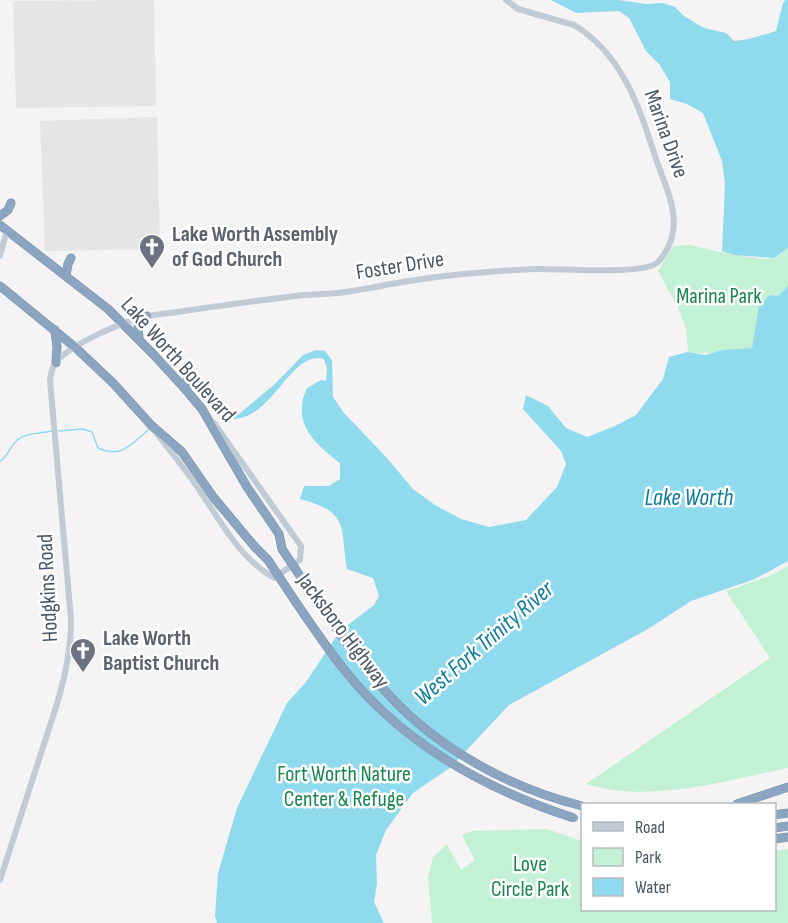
<svg xmlns="http://www.w3.org/2000/svg" width="788" height="923" font-family="'Sofia Sans Condensed',sans-serif">
  <style>
    .education { fill: #e6e4e5 }
    .green { fill: #c3f1d5 }
    .water { fill: #90daee }
    .lines { fill: none; stroke-linecap: round; stroke-linejoin: round }
    .stream { stroke: #90daee; stroke-width: 1.5 }
    .highway-casing { stroke: #7690ad; stroke-width: 9 }
    .secondary { stroke: #c1cbd6; stroke-width: 6 }
    .highway { stroke: #8ba5c1; stroke-width: 8 }
    .highway-bridge-casing { stroke: #7690ad; stroke-width: 9; stroke-linecap: butt }
    .highway-bridge { stroke: #8ba5c1; stroke-width: 8 }
    .labels { text-anchor: middle; dominant-baseline: central; stroke-width: 5; stroke-linejoin: round; paint-order: stroke }
    .street-label { font-size: 22px; fill: #4a5661; stroke: #fff }
    .worship-label { font-size: 22px; font-weight: bold; fill: #5b616d; stroke: #fff; text-anchor: start }
    .park-label { font-size: 22px; fill: #17864f; stroke: #fff }
    .water-label { font-size: 24px; font-style: italic; fill: #0c7c9b; stroke: #fff }
  </style>
  <rect width="100%" height="100%" fill="#f5f3f3"/>
  <g class="education">
    <polygon points="154,0 156,106 16,108 13,1"/>
    <polygon points="157,117 160,249 45,251 40,121"/>
  </g>
  <g class="green">
    <path d="M 690,245 C 708,249 761,263 776,257 C 780,255 784,251 788,248 L 788,286 L 778,296 L 760,306 L 752,348 C 730,350 709,355 688,352 L 686,328 L 678,308 L 658,271 L 673,246 Z"/>
    <path d="M 788,566 L 788,768 C 722,781 652,804 586,784 L 770,658 L 726,591 L 772,575 Z"/>
    <polygon points="547,829 582,841 582,910 774,910 775,851 788,849 788,923 432,923 428,877 433,857 447,844 461,870 475,860 462,835 472,831"/>
  </g>
  <g class="water">
    <polygon points="551,0 619,0 646,4 663,3 675,7 684,16 704,28 726,33 734,41 749,39 776,31 783,3 785,0 788,0 788,248 774,258 733,255 722,251 725,184 722,161 703,113 687,104 670,99 670,82 659,64 646,51 629,18 619,11 576,13"/>
    <path d="M 788,286 L 788,561 L 755,579 L 691,601 L 648,629 L 509,705 L 451,767 L 413,793 L 386,830 L 376,855 L 377,884 L 374,902 L 384,923 L 217,923 L 215,916 L 218,873 L 237,808 L 287,703 L 306,682 L 340,631 L 374,605 L 379,596 L 373,578 L 347,569 C 340,527 350,512 300,499 L 304,486 L 329,486 L 340,479 L 340,463 C 322,449 299,431 302,406 C 302,400 305,393 307,388 L 321,380 L 326,381 L 327,369 L 324,359 C 291,348 272,423 229,419 L 227,414 L 239,414 L 275,384 L 303,355 L 316,350 L 325,351 L 332,360 L 333,397 L 344,413 L 387,458 L 413,489 L 435,505 L 461,519 L 489,527 L 526,520 L 557,487 L 566,464 L 561,451 L 523,409 L 526,395 L 548,406 L 566,428 L 587,437 L 615,426 L 636,415 L 663,379 L 669,357 L 688,352 L 705,355 L 723,350 L 752,348 L 759,306 L 770,295 L 778,296 Z"/>
  </g>
  <g class="lines">
    <g class="stream">
      <path d="M 59,431 L 83,429 L 92,432 L 98,448 C 122,459 131,444 148,430"/>
      <path d="M 0,461 C 7,458 9,449 15,442 C 23,433 41,433 52,431"/>
    </g>
    <defs>
      <g id="highway">
        <polyline points="0,216 8,210 11,203"/>
        <polyline points="0,225 108,309 154,355 186,390 202,409 247,487 279,534 282,549"/>
        <polyline points="66,275 68,264 71,258"/>
        <polyline points="0,286 76,348 113,383 152,426 182,452 214,498 255,547 268,560"/>
        <polyline points="55,330 57,347 56,363"/>
        <polyline points="139,339 138,326 147,316"/>
        <polyline points="186,390 186,382 190,377"/>
        <polyline points="737,804 788,787"/>
        <polyline points="774,815 788,813"/>
        <polyline points="774,828 788,826"/>
        <polyline points="774,839 788,837"/>
      </g>
    </defs>
    <use href="#highway" class="highway-casing"/>
    <g class="secondary">
      <polyline points="0,256 7,230"/>
      <path d="M 157,434 C 173,454 188,473 202,494 C 223,525 240,558 274,578 L 300,560 L 301,546 L 214,423"/>
      <path d="M 0,880 L 56,707 C 65,678 71,651 71,620 L 50,380 C 51,374 52,367 56,362 C 71,344 124,321 147,316 C 199,309 252,301 304,295 C 318,294 332,294 345,292 C 369,289 392,283 416,280 C 455,274 494,271 534,269 C 557,268 645,276 658,262 C 689,228 667,192 655,156 C 639,106 622,54 574,25 L 518,9 L 506,0"/>
    </g>
    <use href="#highway" class="highway"/>
    <defs>
      <g id="highway-bridge">
        <path d="M 282,549 C 315,598 348,649 387,693 C 438,749 510,788 582,806"/>
        <path d="M 268,560 C 293,598 318,637 346,672 C 405,745 487,790 574,818"/>
      </g>
    </defs>
    <use href="#highway-bridge" class="highway-bridge-casing"/>
    <use href="#highway-bridge" class="highway-bridge"/>
  </g>
  <defs>
    <symbol id="church-pin" viewBox="-11 -11 22 30"><path d="M0 17L-7.5 6A9.5 9.5 0 1 1 7.5 6Z" fill="#6b7280" stroke="#fff"/><path d="M-1.2-6h2.4v3.5h3.3v2.4h-3.3V6h-2.4V-.1h-3.3v-2.4h3.3Z" fill="#fff"/></symbol>
  </defs>
  <g fill-rule="evenodd">
    <use href="#church-pin" x="137" y="232" width="30" height="40"/>
    <use href="#church-pin" x="68" y="636" width="30" height="40"/>
  </g>
  <g class="labels">
    <g class="street-label">
      <text transform="translate(666 134) rotate(70)">Marina Drive</text>
      <text transform="translate(400 266) rotate(-9)">Foster Drive</text>
      <text transform="translate(178 360) rotate(48)">Lake Worth Boulevard</text>
      <text transform="translate(48 588) rotate(-93)">Hodgkins Road</text>
      <text transform="translate(343 631) rotate(53)">Jacksboro Highway</text>
    </g>
    <g class="worship-label">
      <text x="172" y="234">Lake Worth Assembly<tspan x="172" dy="25">of God Church</tspan></text>
      <text x="103" y="638">Lake Worth<tspan x="103" dy="25">Baptist Church</tspan></text>
    </g>
    <g class="park-label">
      <text x="719" y="296">Marina Park</text>
      <text x="344" y="774">Fort Worth Nature<tspan x="344" dy="25">Center &amp; Refuge</tspan></text>
      <text x="530" y="864">Love<tspan x="530" dy="25">Circle Park</tspan></text>
    </g>
    <g class="water-label">
      <text x="689" y="497">Lake Worth</text>
      <text transform="translate(484 643) rotate(-41)">West Fork Trinity River</text>
    </g>
  </g>
  <rect x="581" y="803" width="195" height="108" fill="#ffffff" stroke="#b7bbc0" stroke-width="1.5"/>
  <rect x="593" y="822" width="30" height="9" fill="#c1cbd6" stroke="#b7bbc0" stroke-width="1.5"/>
  <text x="635" y="833" font-size="18" fill="#4a5661">Road</text>
  <rect x="593" y="848" width="30" height="18" fill="#c3f1d5" stroke="#b7bbc0" stroke-width="1.5"/>
  <text x="635" y="863" font-size="18" fill="#4a5661">Park</text>
  <rect x="593" y="878" width="30" height="18" fill="#90daee" stroke="#b7bbc0" stroke-width="1.5"/>
  <text x="635" y="893" font-size="18" fill="#4a5661">Water</text>
</svg>
